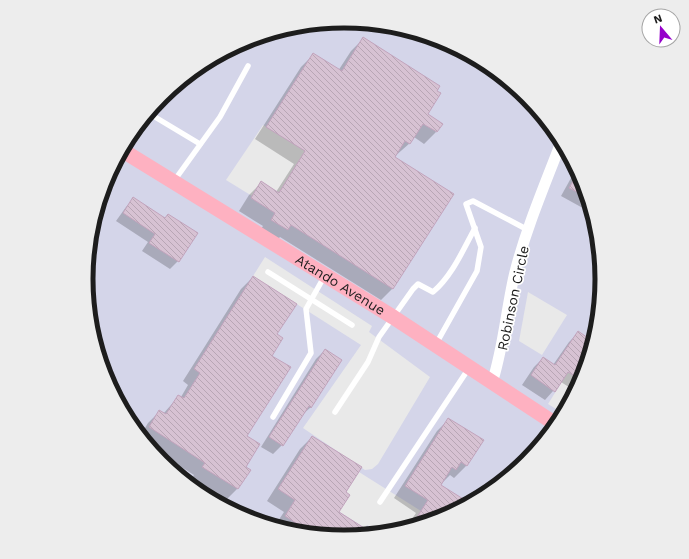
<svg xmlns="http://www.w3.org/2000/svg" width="689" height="559" font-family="'Work Sans',sans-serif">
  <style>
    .industrial { fill: #d4d5e9 }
    .parking { fill: #e9e9e9 }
    .shadow { fill: #0003 }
    .building { fill: url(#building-back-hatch); stroke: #c2a4bd }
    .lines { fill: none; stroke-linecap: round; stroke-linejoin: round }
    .lane { stroke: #fff; stroke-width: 5.5 }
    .street { stroke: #fff; stroke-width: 11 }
    .secondary { stroke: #feb1c1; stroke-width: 15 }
    .labels { text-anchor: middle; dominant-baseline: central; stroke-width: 3.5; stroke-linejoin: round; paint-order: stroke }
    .street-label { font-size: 14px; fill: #1d1d1d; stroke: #fff }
    .rim { fill: none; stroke: #1d1d1d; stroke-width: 5 }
  </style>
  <defs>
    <pattern id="building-back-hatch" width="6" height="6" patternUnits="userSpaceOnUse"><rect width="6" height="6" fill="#d7c2d3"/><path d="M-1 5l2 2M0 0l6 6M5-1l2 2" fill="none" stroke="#b8a6b5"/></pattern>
  </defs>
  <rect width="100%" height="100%" fill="#efe2ea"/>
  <circle class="industrial" cx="346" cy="277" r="254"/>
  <g class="parking">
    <polygon points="263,125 305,151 279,193 261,181 252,196 226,180"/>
    <polygon points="265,257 372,326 369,332 430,377 378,464 372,469 365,470 303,428 361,345 253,276"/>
    <polygon points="528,292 567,315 542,355 519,341"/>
    <polygon points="568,372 582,381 561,412 548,404"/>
    <polygon points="539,436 543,439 527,462 513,472 534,439"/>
    <polygon points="359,472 421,511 412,525 377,531 367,525 365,528 335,509 342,507 350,495 346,492"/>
  </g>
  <g class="shadow">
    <polygon points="363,39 426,115 436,132 424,144 414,137 410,143 394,157 393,288 381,300 280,237 275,242 259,232 263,226 239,211 249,195 261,183 276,192 294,164 255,139 301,67 313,55 338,71 351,51"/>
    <polygon points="576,169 583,181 590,212 561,196"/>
    <polygon points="134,198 178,261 170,269 142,251 148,242 116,221 126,207"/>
    <polygon points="253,277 276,335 246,436 245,467 237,489 226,500 191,479 194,475 153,449 142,433 148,423 159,412 163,414 179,396 181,397 188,385 183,381 241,289"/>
    <polygon points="578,333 591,341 583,379 575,391 561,382 545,400 522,385 534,367 543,358 553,365 569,342"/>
    <polygon points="325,350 311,407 301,416 282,445 273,454 261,447 316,359"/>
    <polygon points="449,419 482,441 466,466 454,478 450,475 439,486 467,503 443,518 408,525 416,513 394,498 437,431"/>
    <polygon points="312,437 344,493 338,512 364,529 367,526 376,532 344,538 276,524 284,512 267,501 300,449"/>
  </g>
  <g class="building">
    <polygon points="363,37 440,86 437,91 441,93 428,114 443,124 437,132 423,124 410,144 405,141 395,157 454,194 393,289 291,225 288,230 271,220 275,213 251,198 261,181 279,193 305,151 266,127 313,53 342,71"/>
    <polygon points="578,172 583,181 587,197 569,188"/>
    <polygon points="133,197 165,218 168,214 198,233 179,262 149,243 155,234 123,213"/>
    <polygon points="253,276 297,304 277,334 283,338 272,356 291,367 247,436 260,444 246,467 251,470 238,489 202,467 205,463 149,427 159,410 166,414 178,395 184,398 200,373 194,369"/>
    <polygon points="578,331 591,340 583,379 582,381 568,372 555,392 531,375 543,357 555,365"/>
    <polygon points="325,349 342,360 311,408 309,406 283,446 269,437"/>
    <polygon points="448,418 484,440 467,466 461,462 456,470 452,467 441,485 468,502 443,518 412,525 428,500 405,486"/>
    <polygon points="312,436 362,467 346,492 350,495 339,512 372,533 344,538 297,528 299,525 285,516 295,500 278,489"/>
  </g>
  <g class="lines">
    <g class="lane">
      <polyline points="150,114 200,144"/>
      <polyline points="174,181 220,117 248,66"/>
      <polyline points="268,272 352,325"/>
      <polyline points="436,344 477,271 481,247 466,204 473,201 528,230"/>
      <path d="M 335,412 L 368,362 L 379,337 L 413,289 L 418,284 L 433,292 C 452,276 463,250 475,228"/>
      <polyline points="273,417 311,353 306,309 324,277"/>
      <polyline points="380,502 469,368"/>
    </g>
    <path class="street" d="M 492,383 C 504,346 506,309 515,272 C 526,229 544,187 560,145"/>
    <path class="secondary" id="s1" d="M 125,152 L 393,317 L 554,423"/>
  </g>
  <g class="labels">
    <g class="street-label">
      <text stroke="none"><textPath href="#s1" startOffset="253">Atando Avenue</textPath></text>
      <text transform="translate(513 298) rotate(-78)">Robinson Circle</text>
    </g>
  </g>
  <path d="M0 0H689V559H0ZM93 279a251 251 0 1 1 502 0a251 251 0 1 1-502 0Z" fill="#ededed" fill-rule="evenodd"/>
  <path class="rim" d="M93 279a251 251 0 1 1 502 0a251 251 0 1 1-502 0Z"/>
  <g transform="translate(661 28) rotate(341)"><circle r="19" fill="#ffffff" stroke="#a5a5a5"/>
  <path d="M0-3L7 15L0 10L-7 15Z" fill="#9600cb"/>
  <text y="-6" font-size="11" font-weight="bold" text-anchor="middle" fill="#1d1d1d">N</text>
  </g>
</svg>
